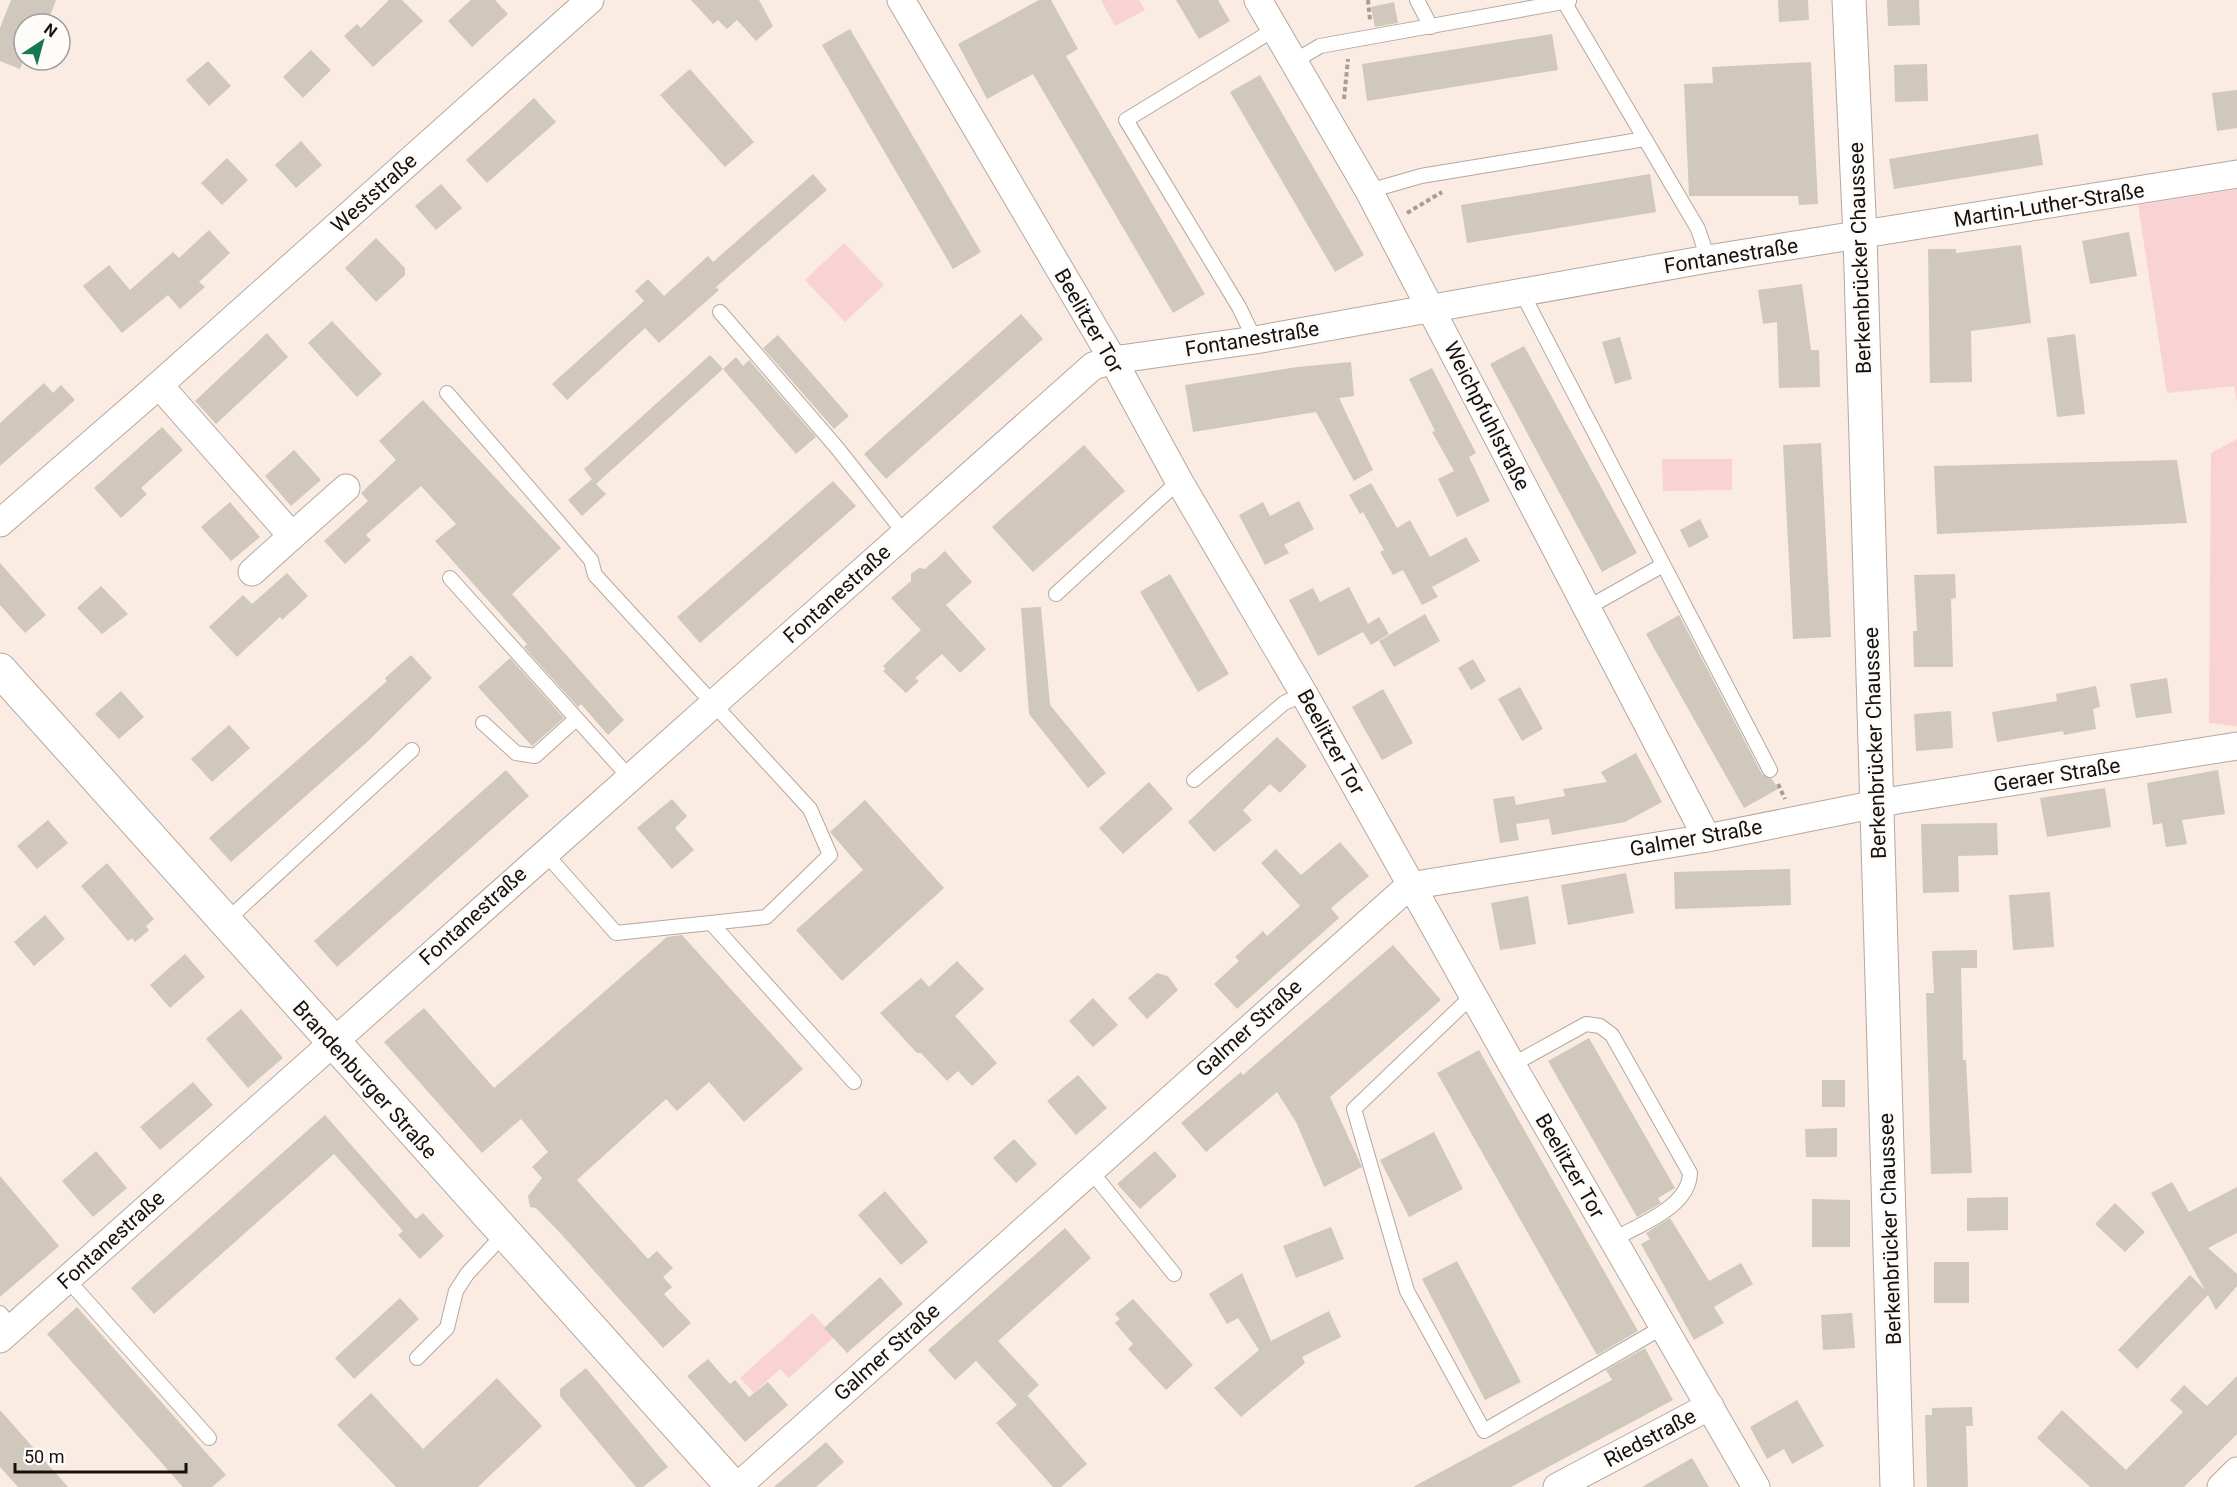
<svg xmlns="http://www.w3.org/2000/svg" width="2237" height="1487" font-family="Roboto,sans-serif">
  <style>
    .green { fill: #f9d2d3 }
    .building { fill: #d0c8bc }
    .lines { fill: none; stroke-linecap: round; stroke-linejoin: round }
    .lane-casing { stroke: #b5a89f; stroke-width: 16 }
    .street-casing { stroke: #b5a89f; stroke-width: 29 }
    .secondary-casing { stroke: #b5a89f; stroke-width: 35 }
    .path { stroke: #a79d95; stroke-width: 4; stroke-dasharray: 4.5 3; stroke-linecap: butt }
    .lane { stroke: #fff; stroke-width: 14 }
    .street { stroke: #fff; stroke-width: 27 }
    .secondary { stroke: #fff; stroke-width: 33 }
    .labels { text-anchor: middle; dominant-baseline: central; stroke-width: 6; stroke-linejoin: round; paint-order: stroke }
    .street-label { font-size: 21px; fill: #16120e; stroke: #fefcfa }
  </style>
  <rect width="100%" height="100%" fill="#faece3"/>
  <g class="green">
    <polygon points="1101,0 1139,0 1145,10 1115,26"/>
    <polygon points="2237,189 2237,402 2234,386 2167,393 2138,205"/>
    <polygon points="844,243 884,285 845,322 805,280"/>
    <polygon points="2237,439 2237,726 2209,723 2211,453"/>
    <polygon points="1662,459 1732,459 1732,490 1663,491"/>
    <polygon points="812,1313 834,1337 789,1378 780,1369 754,1393 740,1378"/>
  </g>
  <g class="building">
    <polygon points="11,0 56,0 47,24 24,24 24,59 20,69 0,61 0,28"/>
    <polygon points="389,0 402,0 423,21 373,67 344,36 357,24 361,28"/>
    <polygon points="471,0 495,0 508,14 472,47 448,21"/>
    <polygon points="691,0 759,0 773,26 756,41 737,20 727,29 718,20 713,24"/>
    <polygon points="1039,0 1051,0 1078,49 1066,56 1205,294 1173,313 1033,74 987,99 958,44"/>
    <polygon points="1176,0 1218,0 1230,21 1199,39"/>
    <polygon points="1778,0 1808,0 1809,20 1779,22"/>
    <polygon points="1887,0 1919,0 1920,25 1888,26"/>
    <polygon points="1394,2 1398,23 1375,27 1371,7"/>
    <polygon points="850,29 981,252 953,269 822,45"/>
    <polygon points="1552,34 1558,70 1367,101 1362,64"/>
    <polygon points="311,50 331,70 303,98 283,77"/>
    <polygon points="208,61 231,86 209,106 186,80"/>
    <polygon points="1811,62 1818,204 1799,205 1798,196 1689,196 1684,84 1713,83 1712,67"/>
    <polygon points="1927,64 1928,101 1895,102 1894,65"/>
    <polygon points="690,69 754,142 725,167 660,95"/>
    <polygon points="1260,75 1364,255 1335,272 1230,92"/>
    <polygon points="2237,90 2237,128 2217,131 2212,93"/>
    <polygon points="534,98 556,122 487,183 466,160"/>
    <polygon points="2038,134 2043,165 1894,189 1889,159"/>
    <polygon points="301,141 322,165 296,188 275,165"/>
    <polygon points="227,158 248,180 222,205 201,183"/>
    <polygon points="813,174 827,190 716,287 719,290 659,343 645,328 567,400 552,384 644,301 635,291 648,279 664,296 708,256 713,262"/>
    <polygon points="1650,174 1656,212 1467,243 1461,205"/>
    <polygon points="441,184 462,208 436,230 415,206"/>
    <polygon points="209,230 230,253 199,282 205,287 180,309 168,295 122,333 83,286 109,265 130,290 173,252 179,258"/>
    <polygon points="2129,232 2137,276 2090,284 2082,241"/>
    <polygon points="376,238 405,268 405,275 376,302 345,268"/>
    <polygon points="2021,245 2031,323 1971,331 1972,382 1930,383 1928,249 1956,249 1956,253"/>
    <polygon points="1802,284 1811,350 1819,350 1820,387 1779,388 1777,322 1763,324 1758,290"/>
    <polygon points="1021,314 1043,339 886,479 864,454"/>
    <polygon points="332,321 382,374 357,397 308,343"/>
    <polygon points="267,333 288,357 216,424 195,401"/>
    <polygon points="2075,334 2085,414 2057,417 2047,338"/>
    <polygon points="778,335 849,416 834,429 763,348"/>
    <polygon points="1620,337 1632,379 1615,384 1602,342"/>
    <polygon points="1524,346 1637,553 1602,572 1490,364"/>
    <polygon points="710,355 723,369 596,484 606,494 582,516 568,500 592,479 595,483 584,469"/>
    <polygon points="736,357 743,366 749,360 816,437 796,454 723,369"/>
    <polygon points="1351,362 1354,396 1339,398 1373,470 1354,481 1316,412 1193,432 1185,385 1297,367"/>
    <polygon points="1432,368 1476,453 1469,457 1490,501 1457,517 1438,479 1454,471 1432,432 1435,431 1409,379"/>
    <polygon points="44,383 53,393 61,385 75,400 0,466 0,423"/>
    <polygon points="423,400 561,548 512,594 624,720 608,735 581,704 578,707 524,647 527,644 435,541 456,524 421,486 366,535 371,540 345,564 324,541 368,501 361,493 396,460 379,441"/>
    <polygon points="162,427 183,450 141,488 147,494 121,518 94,488"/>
    <polygon points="1821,443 1831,637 1793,639 1783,445"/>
    <polygon points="1084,445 1125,491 1033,572 992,527"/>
    <polygon points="294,450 321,480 291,506 265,476"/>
    <polygon points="2177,460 2187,523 1937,534 1934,466"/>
    <polygon points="833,481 856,506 700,643 677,617"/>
    <polygon points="1371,483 1397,528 1410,520 1430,557 1466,537 1480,561 1432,587 1438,597 1422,605 1403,570 1393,575 1380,552 1384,550 1363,512 1360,514 1349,495"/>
    <polygon points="1299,501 1314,529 1284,545 1289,553 1265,565 1239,515 1263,502 1270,516"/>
    <polygon points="230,502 260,537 231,561 201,527"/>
    <polygon points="1700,519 1709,537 1689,548 1680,530"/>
    <polygon points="945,551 972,582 946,605 986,649 960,673 942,654 915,678 919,681 906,693 883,671 886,669 883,666 921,630 891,598 911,581 911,574 919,568 925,569"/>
    <polygon points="0,563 46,615 25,633 0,605"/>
    <polygon points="287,573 308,596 282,620 280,617 237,657 209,627 243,595 252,604"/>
    <polygon points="1170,574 1229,674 1198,692 1140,592"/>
    <polygon points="1955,574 1956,598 1951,599 1953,667 1914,667 1913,631 1917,631 1914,575"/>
    <polygon points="101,586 128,614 102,634 77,608"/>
    <polygon points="1349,587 1368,624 1379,617 1389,634 1371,645 1363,632 1318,656 1289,600 1313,588 1320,602"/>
    <polygon points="1041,607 1050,705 1106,773 1088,788 1029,714 1021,608"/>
    <polygon points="1425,614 1440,641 1394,667 1379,641"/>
    <polygon points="1679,615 1762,774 1772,779 1778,789 1744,808 1646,634"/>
    <polygon points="411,655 432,678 366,743 231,862 209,838 387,681 385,678"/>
    <polygon points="510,658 564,718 532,746 478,687"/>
    <polygon points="1473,659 1486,681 1471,690 1458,668"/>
    <polygon points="2167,678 2172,713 2136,718 2130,684"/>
    <polygon points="2096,686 2100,707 2093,709 2096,729 2064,735 2063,731 1997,742 1992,712 2057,701 2056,694"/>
    <polygon points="1520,687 1543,729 1522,741 1498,699"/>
    <polygon points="1383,689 1413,743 1382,760 1352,707"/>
    <polygon points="121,691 144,717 119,739 95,714"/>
    <polygon points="1951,711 1953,748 1916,751 1914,714"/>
    <polygon points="229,725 250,748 212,782 191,759"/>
    <polygon points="1277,737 1307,766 1280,793 1270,784 1243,810 1252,820 1214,852 1188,822"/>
    <polygon points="1636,753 1662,802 1625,822 1552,835 1549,819 1516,824 1519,840 1500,843 1493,799 1514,796 1516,805 1565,796 1563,789 1607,782 1601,772"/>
    <polygon points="506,770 529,796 337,967 314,941"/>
    <polygon points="2218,770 2225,814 2182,820 2187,844 2166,847 2162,823 2153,825 2147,783"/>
    <polygon points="1149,782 1173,809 1123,854 1099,828"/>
    <polygon points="2105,788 2111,827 2047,837 2040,798"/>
    <polygon points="672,799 687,816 675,828 694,850 672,869 637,828"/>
    <polygon points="865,800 944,888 842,981 796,930 863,870 830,832"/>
    <polygon points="48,820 68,843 37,869 17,846"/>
    <polygon points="1997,823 1998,855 1958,856 1959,892 1923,893 1921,824"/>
    <polygon points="1340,842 1369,876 1331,908 1339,918 1237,1009 1214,984 1239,961 1235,957 1263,931 1267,936 1300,906 1261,863 1276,849 1301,875"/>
    <polygon points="107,863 154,919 146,926 149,930 135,942 132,938 128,941 81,886"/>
    <polygon points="1790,869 1791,905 1675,909 1674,872"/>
    <polygon points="1626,873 1634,913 1568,925 1561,885"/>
    <polygon points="2050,892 2054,947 2013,950 2009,895"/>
    <polygon points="1528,896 1536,944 1500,950 1491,903"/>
    <polygon points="45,915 65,939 34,966 14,942"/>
    <polygon points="682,935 803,1069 744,1122 709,1082 677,1111 666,1099 577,1180 648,1259 657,1251 673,1268 663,1277 672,1287 664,1294 691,1323 663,1348 563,1236 536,1208 530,1207 528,1196 542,1178 532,1167 548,1152 521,1119 482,1153 384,1042 424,1008 494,1088 667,937"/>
    <polygon points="1393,945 1441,1000 1330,1097 1362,1167 1324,1187 1296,1122 1277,1092 1206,1152 1181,1123 1241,1072 1243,1075"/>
    <polygon points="1977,950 1977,968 1961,968 1963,1060 1966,1060 1972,1173 1931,1174 1926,993 1934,993 1932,951"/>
    <polygon points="185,954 205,977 170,1008 150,985"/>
    <polygon points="957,961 984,989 955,1016 997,1063 972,1086 958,1071 947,1081 921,1053 917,1053 880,1013 921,978 929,987"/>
    <polygon points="1157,973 1168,976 1178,990 1147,1019 1128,998"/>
    <polygon points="1093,998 1118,1025 1093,1047 1069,1021"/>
    <polygon points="241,1009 283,1058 248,1088 206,1039"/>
    <polygon points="1589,1038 1675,1188 1658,1198 1661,1203 1637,1217 1548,1061"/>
    <polygon points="1479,1050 1638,1331 1597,1355 1437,1073"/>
    <polygon points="1078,1075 1107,1108 1076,1135 1047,1101"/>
    <rect x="1822" y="1080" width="23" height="27"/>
    <polygon points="193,1082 213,1105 160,1150 140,1127"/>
    <polygon points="325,1115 416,1219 423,1213 444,1236 420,1259 398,1235 403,1231 334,1154 154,1314 131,1288"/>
    <polygon points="1837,1128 1837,1157 1806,1157 1805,1129"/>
    <polygon points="1434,1132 1463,1189 1409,1217 1380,1160"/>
    <polygon points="1014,1139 1037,1164 1016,1183 993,1158"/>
    <polygon points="96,1151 127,1188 93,1217 62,1181"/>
    <polygon points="1155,1151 1177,1176 1140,1209 1117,1184"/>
    <polygon points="0,1176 59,1246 0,1297"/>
    <polygon points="2172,1182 2189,1212 2237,1187 2237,1233 2208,1248 2237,1274 2237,1286 2216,1310 2208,1295 2137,1369 2118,1350 2190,1275 2205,1290 2151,1193"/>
    <polygon points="885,1191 928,1242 901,1265 858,1215"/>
    <polygon points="2008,1197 2008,1230 1967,1231 1967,1198"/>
    <polygon points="1812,1199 1850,1200 1850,1247 1812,1247"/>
    <polygon points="2115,1203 2145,1232 2125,1252 2095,1224"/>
    <polygon points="1670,1218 1709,1281 1741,1263 1753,1284 1714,1307 1724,1323 1694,1340 1641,1244 1650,1239 1646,1233"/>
    <polygon points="1331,1227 1344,1259 1296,1278 1283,1246"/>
    <polygon points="1065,1228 1091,1258 998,1341 1039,1385 1026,1397 1028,1396 1087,1464 1061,1487 1053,1487 996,1423 1017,1405 976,1361 955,1380 928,1350"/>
    <polygon points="1457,1261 1521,1382 1485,1400 1422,1279"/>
    <rect x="1934" y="1262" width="35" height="41"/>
    <polygon points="1242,1273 1271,1341 1329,1311 1341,1337 1302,1357 1305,1363 1241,1417 1214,1388 1259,1350 1238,1318 1227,1324 1209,1294"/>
    <polygon points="880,1277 903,1304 847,1353 824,1328"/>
    <polygon points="400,1298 419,1319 354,1379 335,1358"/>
    <polygon points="1133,1299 1193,1365 1166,1390 1128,1349 1133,1344 1115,1323 1120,1319 1115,1314"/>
    <polygon points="77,1307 226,1475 212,1487 183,1487 47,1334"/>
    <polygon points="1852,1313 1855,1348 1823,1350 1821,1315"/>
    <polygon points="1645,1348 1673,1400 1511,1487 1413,1487 1612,1380 1606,1370"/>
    <polygon points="708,1359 730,1384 735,1380 749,1397 768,1382 788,1405 745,1442 687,1376"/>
    <polygon points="586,1368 668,1467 643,1487 636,1487 560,1396 560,1389"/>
    <polygon points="2237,1376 2237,1434 2184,1487 2090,1487 2037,1438 2062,1410 2126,1470 2183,1412 2170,1400 2184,1385 2207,1406"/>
    <polygon points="497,1378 542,1426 478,1487 396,1487 337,1425 371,1393 423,1449"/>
    <polygon points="1797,1400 1824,1446 1792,1464 1784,1449 1767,1459 1750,1427"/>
    <polygon points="1972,1407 1973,1426 1966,1426 1968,1487 1927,1487 1925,1415 1932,1415 1932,1408"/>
    <polygon points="0,1410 68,1487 18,1487 0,1467"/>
    <polygon points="826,1442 844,1462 816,1487 774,1487"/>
    <polygon points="1692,1458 1709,1487 1642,1487"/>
  </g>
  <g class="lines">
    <defs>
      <g id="lane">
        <polyline points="1417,0 1431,27"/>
        <polyline points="1563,0 1698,229 1708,259"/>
        <polyline points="1293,62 1320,46 1569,1"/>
        <polyline points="1369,191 1421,176 1645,139"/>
        <polyline points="1521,291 1770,770"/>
        <polyline points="720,312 838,449 905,534"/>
        <polyline points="1255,340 1239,307 1126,120 1275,29"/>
        <polyline points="447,393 591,560 595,575 810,809 830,855 766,917 616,933 545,853"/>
        <polyline points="450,578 630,778"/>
        <polyline points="1056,594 1179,481"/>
        <polyline points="1587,608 1663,565"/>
        <polyline points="483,723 516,753 535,756 576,719"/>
        <polyline points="1194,780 1284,703 1304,694"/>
        <polyline points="226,921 412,750"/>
        <polyline points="712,924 854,1082"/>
        <polyline points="1472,996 1354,1109 1407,1291 1484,1431 1663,1327"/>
        <path d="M 1512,1065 L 1586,1024 L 1600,1026 L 1612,1035 L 1690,1173 C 1689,1208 1639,1224 1613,1240"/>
        <polyline points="1090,1170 1174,1274"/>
        <polyline points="67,1279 209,1438"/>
        <polyline points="0,1313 13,1328"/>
        <polyline points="417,1358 447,1328 456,1291 467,1274 504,1234"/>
      </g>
      <g id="street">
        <polyline points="901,0 1113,360 1179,481 1304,694 1512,1065 1756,1487"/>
        <polyline points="1258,0 1369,191 1707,838"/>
        <polyline points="159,385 292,536 346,488"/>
        <polyline points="0,523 159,385 590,0"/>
        <polyline points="252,572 292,536"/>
        <polyline points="0,1339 1093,366 1113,360 1255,340 1708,259 2237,174"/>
        <polyline points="737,1487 1409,886 1707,838 1897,800 2237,746"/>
        <polyline points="1557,1487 1710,1406"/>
        <polyline points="2221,1487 2237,1471"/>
      </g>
      <g id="secondary">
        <polyline points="1849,0 1860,236 1897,1487"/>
        <polyline points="0,670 733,1487"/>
      </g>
    </defs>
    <use href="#lane" class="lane-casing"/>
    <use href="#street" class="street-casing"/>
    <use href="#secondary" class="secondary-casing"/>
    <g class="path">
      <polyline points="1368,0 1370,20"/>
      <polyline points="1344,99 1348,59"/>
      <polyline points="1407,213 1442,192"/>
      <polyline points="1778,784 1785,799"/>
    </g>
    <use href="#lane" class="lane"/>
    <use href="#street" class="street"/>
    <use href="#secondary" class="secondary"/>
  </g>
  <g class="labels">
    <g class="street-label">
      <text transform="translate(374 193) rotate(-42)">Weststraße</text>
      <text transform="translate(2049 205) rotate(-9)">Martin-Luther-Straße</text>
      <text transform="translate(1731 256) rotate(-9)">Fontanestraße</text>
      <text transform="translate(1860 258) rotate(-92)">Berkenbrücker Chaussee</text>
      <text transform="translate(1089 321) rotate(60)">Beelitzer Tor</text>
      <text transform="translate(1252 339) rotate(-9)">Fontanestraße</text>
      <text transform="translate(1487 416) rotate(63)">Weichpfuhlstraße</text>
      <text transform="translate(837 594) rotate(-42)">Fontanestraße</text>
      <text transform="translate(1331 742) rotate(61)">Beelitzer Tor</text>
      <text transform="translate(1875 743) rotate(-92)">Berkenbrücker Chaussee</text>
      <text transform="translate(2057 775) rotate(-9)">Geraer Straße</text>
      <text transform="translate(1696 838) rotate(-10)">Galmer Straße</text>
      <text transform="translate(473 916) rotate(-42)">Fontanestraße</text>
      <text transform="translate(1249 1028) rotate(-42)">Galmer Straße</text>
      <text transform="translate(365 1080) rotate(48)">Brandenburger Straße</text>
      <text transform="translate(1570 1166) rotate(60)">Beelitzer Tor</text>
      <text transform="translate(1890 1229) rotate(-92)">Berkenbrücker Chaussee</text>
      <text transform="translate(111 1240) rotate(-42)">Fontanestraße</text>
      <text transform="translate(887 1352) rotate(-42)">Galmer Straße</text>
      <text transform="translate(1650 1438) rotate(-28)">Riedstraße</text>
    </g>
  </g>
  <g transform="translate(42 42) rotate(36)"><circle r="28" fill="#fefcfa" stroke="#a19e9c" stroke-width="1.5"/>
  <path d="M0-4.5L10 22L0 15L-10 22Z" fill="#16784f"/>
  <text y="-9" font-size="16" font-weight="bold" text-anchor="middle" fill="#16120e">N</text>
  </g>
  <path d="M15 1463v9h171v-9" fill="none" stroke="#16120e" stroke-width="3"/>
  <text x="24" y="1463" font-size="18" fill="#16120e" stroke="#fefcfa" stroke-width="4.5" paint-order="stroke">50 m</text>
</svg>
